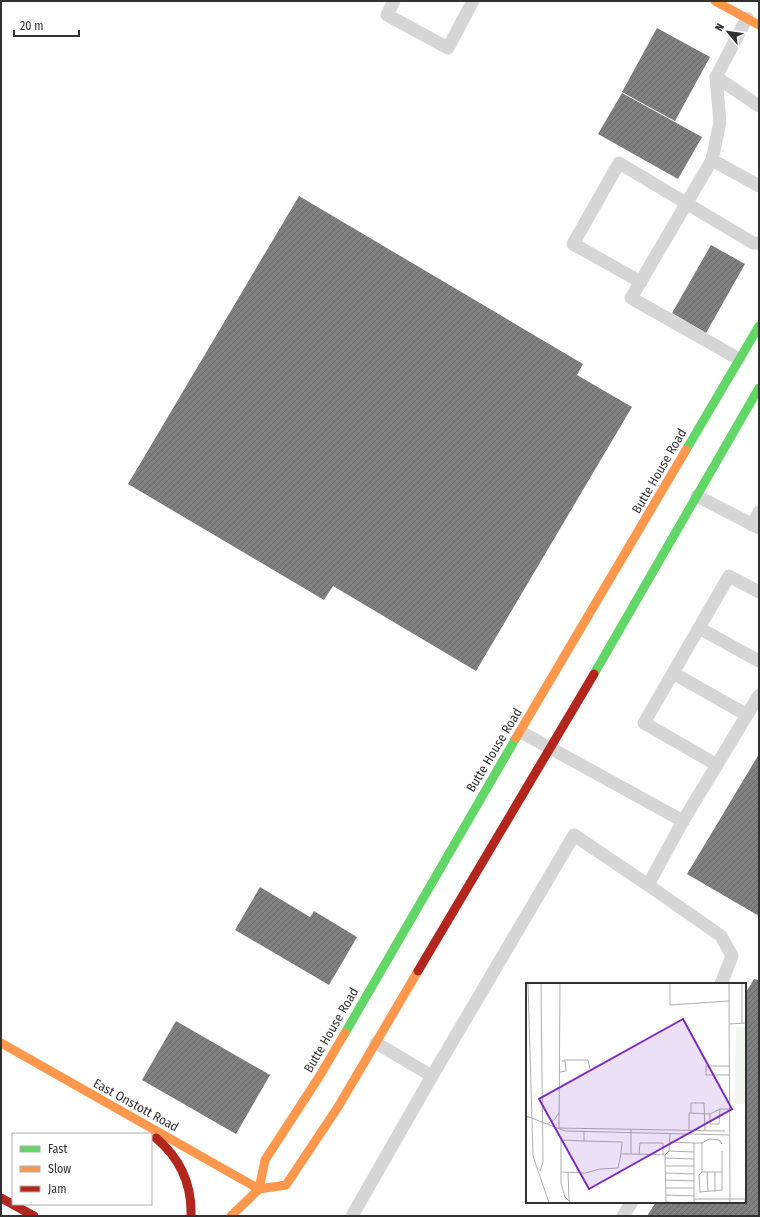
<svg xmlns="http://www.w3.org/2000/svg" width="760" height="1217" font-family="'Fira Sans Condensed',sans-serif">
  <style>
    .building { fill: url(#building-hatch) }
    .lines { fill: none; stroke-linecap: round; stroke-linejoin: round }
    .lane { stroke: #d6d6d6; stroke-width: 13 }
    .fast { stroke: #63d668; stroke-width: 9 }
    .slow { stroke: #ff974d; stroke-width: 9 }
    .jam { stroke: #b3261e; stroke-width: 9 }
    .labels { text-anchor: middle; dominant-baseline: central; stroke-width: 4; stroke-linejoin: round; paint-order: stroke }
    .street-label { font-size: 13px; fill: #323232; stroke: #fff }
    .inset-road { fill: none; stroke: #adadad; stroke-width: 1 }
    .view { fill: #7b2cbf; fill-opacity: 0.15; stroke: #7b2cbf; stroke-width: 2 }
    .inset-edge { fill: none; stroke: #323232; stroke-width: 2 }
  </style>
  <defs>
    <pattern id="building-hatch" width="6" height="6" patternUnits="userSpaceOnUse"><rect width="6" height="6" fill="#808080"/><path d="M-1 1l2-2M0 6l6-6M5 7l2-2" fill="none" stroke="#696969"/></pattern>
  </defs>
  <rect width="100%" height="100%" fill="#fff"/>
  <g class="building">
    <polygon points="657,28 710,57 675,121 622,92"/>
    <polygon points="622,93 702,137 678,179 598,134"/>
    <polygon points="299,196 583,364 577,375 632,407 476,671 333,586 324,600 128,484"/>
    <polygon points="711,245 745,264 706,333 672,313"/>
    <polygon points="759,754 759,916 687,874"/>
    <polygon points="260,887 310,917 314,911 357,937 329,985 235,930"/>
    <polygon points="754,979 759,980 759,1216 647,1216 656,1202 745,1202 745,994"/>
    <polygon points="176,1021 270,1075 236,1134 142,1080"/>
  </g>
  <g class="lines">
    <g class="lane">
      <polyline points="394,1 387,15 448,48 473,1"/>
      <polyline points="716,77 759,106"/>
      <polyline points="712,160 759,186"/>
      <polyline points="641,282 573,244 619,163 753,243 759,243"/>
      <polyline points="739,359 631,298 712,160 720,122 716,77 747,18"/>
      <polyline points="697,496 759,528"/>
      <polyline points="752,525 759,512"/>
      <polyline points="699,628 759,661"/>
      <polyline points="673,673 747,715"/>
      <polyline points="717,765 644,723 729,576 759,592"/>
      <polyline points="683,821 759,695"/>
      <polyline points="648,885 721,936 732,956 721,984"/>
      <polyline points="432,1076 574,835 648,885 683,821 521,732"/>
      <polyline points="352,1216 432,1076 376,1043"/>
      <polyline points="623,1216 632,1202"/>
    </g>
    <g class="fast">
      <polyline points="686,450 759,326"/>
      <polyline points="594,674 759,388"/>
      <polyline points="345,1033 516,738"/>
    </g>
    <g class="slow">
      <polyline points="715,1 759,25"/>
      <polyline points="516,738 686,450"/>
      <polyline points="1,1043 259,1189"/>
      <polyline points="259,1189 286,1185 338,1107 418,971"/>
      <polyline points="231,1216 259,1189 265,1160 319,1077 345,1033"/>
    </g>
    <g class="jam">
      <polyline points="418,971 594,674"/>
      <path d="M 156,1138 C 181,1159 192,1184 191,1216"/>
      <polyline points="1,1198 34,1216"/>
    </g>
  </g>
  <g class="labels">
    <g class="street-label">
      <text transform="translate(659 471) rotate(-60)">Butte House Road</text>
      <text transform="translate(494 750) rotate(-59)">Butte House Road</text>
      <text transform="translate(331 1030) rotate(-60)">Butte House Road</text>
      <text transform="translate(136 1105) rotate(29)">East Onstott Road</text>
    </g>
  </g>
  <g transform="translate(526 983)">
    <rect width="220" height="220" fill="#fff"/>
    <path d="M 210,44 L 220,44 L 220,121 L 209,121 Z" fill="#f3f6ed"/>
    <path class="inset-road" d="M 2,0 L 7,173 L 23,220M 144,0 L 144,22 L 203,18M 203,0 L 204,220M 216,40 L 216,0M 203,41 L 220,40M 38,77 L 62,77 L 64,86M 203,83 L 180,83 L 180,92 L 203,92M 34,89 L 40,88 L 39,78 L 36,78M 165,130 L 165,120 L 178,120 L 179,148M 184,131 L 184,141 L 193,141 L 194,126M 0,133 L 39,148 L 204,152M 21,141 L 28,137 L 33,130M 33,145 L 34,0M 33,145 L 199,148M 163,147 L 163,130 L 184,131 L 194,126 L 203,126M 58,158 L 96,159 L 95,171 L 105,171 L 105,146M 144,159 L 168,160 L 168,216M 168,160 L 176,160 L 176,189 L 196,189M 176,160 L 183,156 L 193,157 L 196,161M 143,168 L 168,169M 105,171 L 139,172 L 143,168 L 144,151M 113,171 L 114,160 L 137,160 L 137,172M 139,172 L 140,220M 139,175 L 168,176M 140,183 L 168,183M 14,188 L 17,179 L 15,0M 35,189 L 59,190 L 74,186 L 92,185 L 95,171M 42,189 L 43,218M 181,189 L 182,209M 140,190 L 168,191M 140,197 L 168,198M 140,205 L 168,205M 174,209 L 196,207 L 196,168M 189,209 L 189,189M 174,210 L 173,192 L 176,189M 140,212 L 168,213M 140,219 L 152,220M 45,220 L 39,214 L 35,200 L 35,157 L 58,158 L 58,149M 168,220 L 168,216 L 220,216"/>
    <path class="view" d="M 157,36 L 206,126 L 63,206 L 13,116 Z"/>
    <rect width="220" height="220" class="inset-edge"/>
  </g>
  <rect width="760" height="1217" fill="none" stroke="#323232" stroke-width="4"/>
  <rect x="12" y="1133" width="140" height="72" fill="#ffffff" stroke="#adadad"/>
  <rect x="20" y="1146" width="20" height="6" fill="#63d668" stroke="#adadad"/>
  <text x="48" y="1153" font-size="12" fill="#323232">Fast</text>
  <rect x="20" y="1166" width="20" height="6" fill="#ff974d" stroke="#adadad"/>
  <text x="48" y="1173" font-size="12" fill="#323232">Slow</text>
  <rect x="20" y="1186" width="20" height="6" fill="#b3261e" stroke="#adadad"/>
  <text x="48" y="1193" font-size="12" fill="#323232">Jam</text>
  <g transform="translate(728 32) rotate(299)" stroke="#ffffff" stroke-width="3" paint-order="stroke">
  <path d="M0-3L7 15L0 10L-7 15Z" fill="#323232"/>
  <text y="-6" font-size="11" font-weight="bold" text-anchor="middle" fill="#323232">N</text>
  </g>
  <path d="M14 30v6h65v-6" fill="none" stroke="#323232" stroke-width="2"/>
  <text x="20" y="30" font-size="12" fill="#323232" stroke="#ffffff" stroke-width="3" paint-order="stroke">20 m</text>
</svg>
